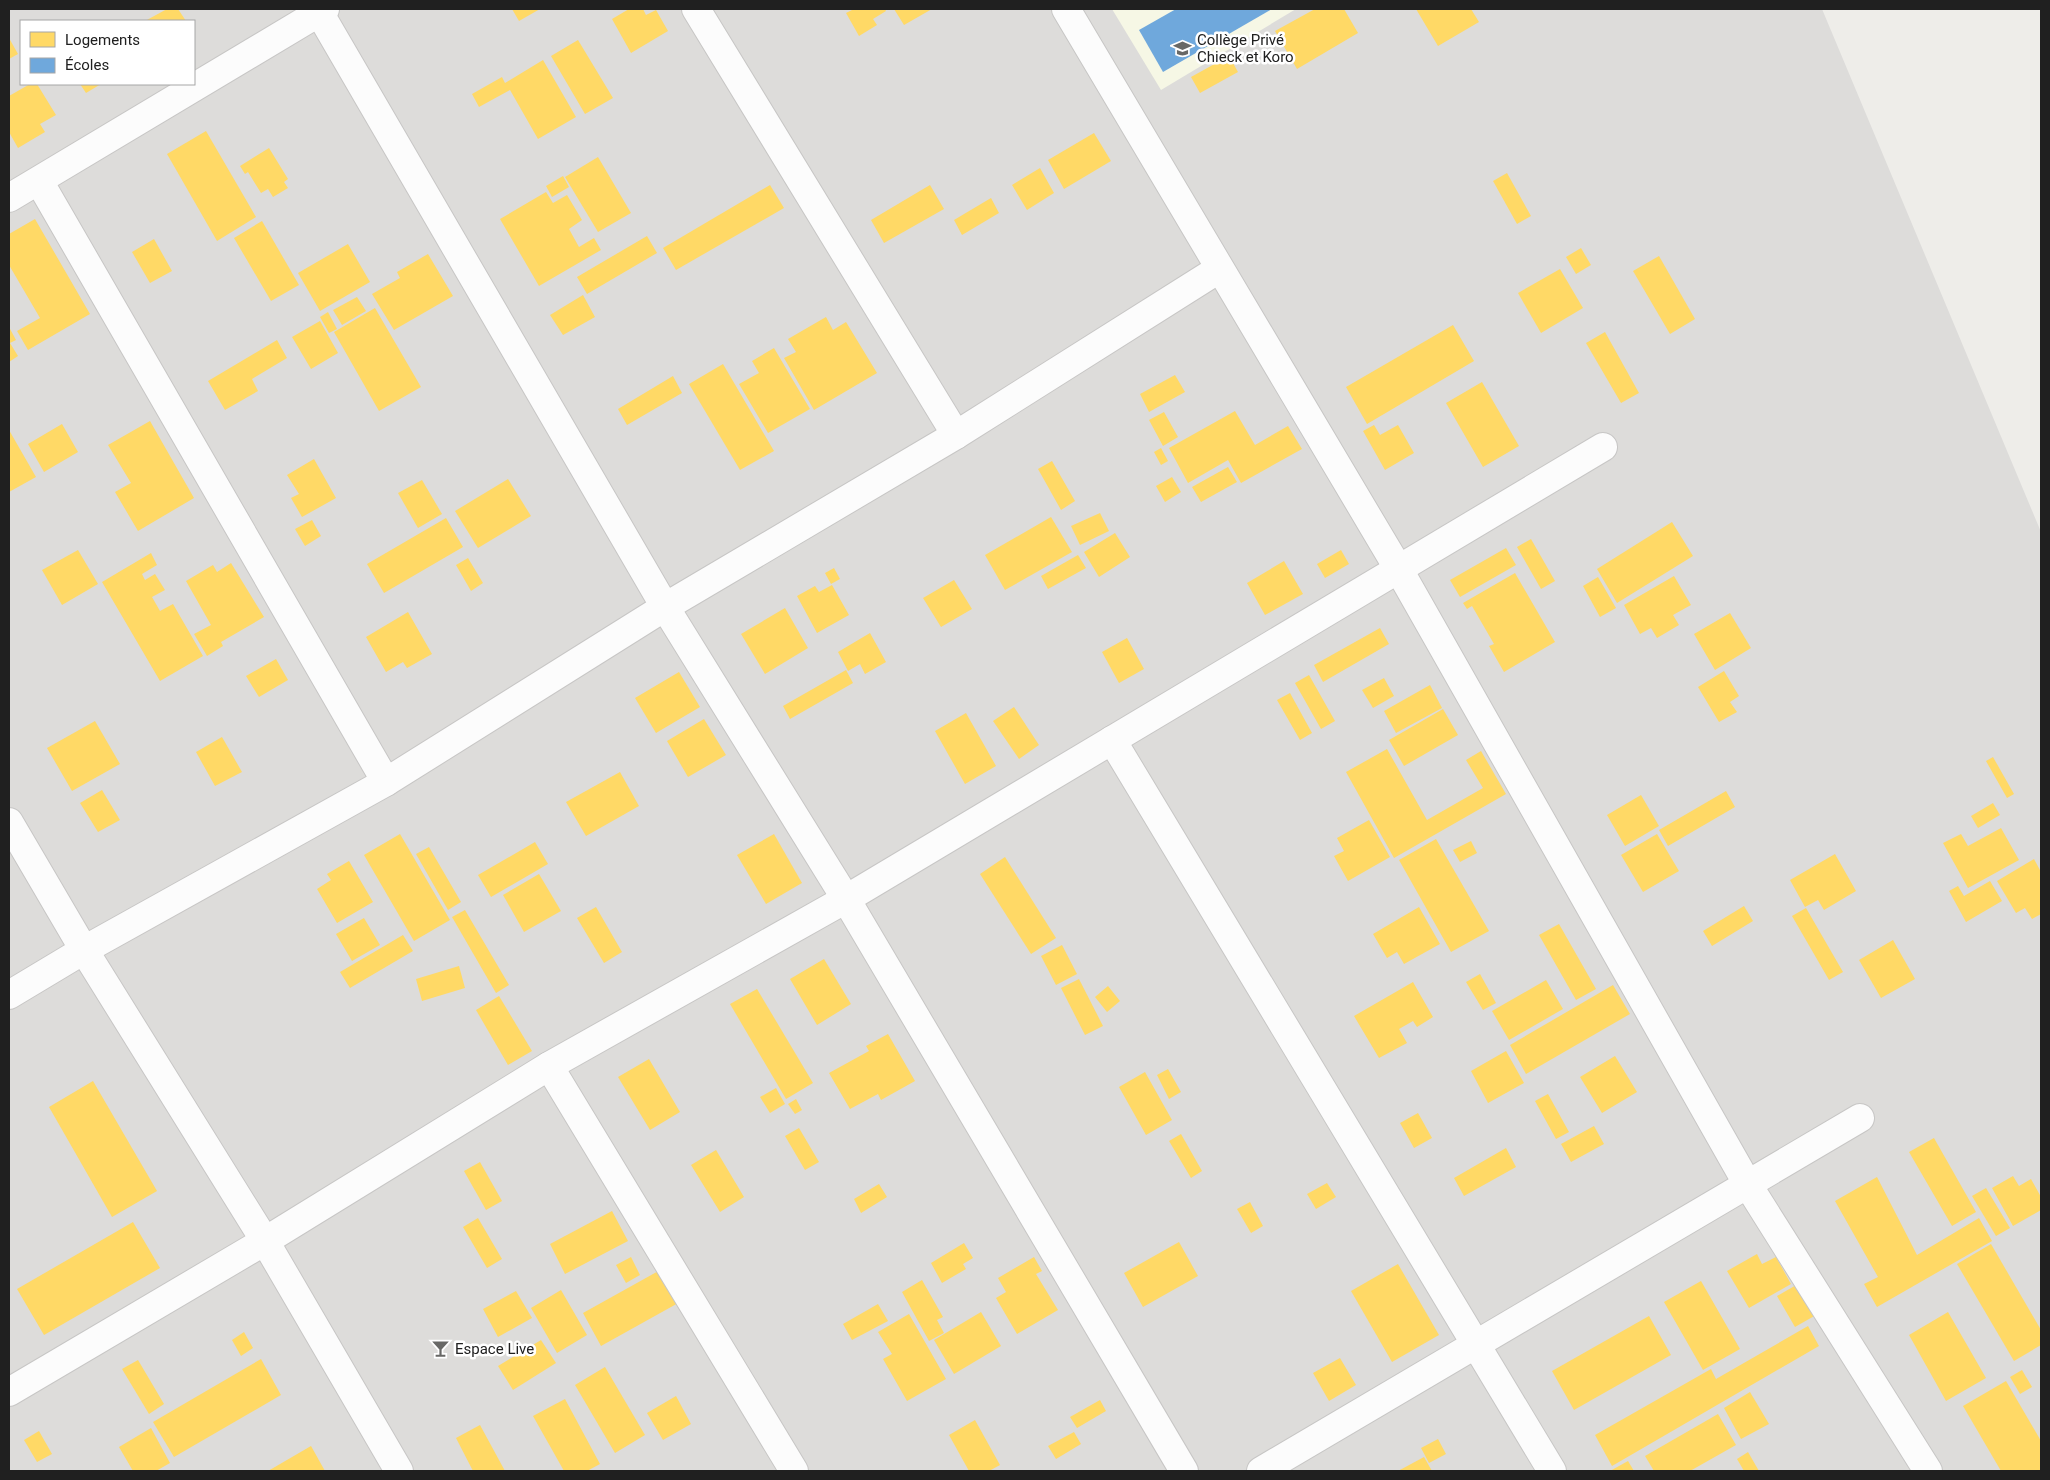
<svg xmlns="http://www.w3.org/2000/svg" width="2050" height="1480" font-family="Roboto,sans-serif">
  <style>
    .residential { fill: #dddcda; fill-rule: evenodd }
    .education { fill: #f6f7e5 }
    .homes { fill: #ffd966 }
    .schools { fill: #6fa8dc }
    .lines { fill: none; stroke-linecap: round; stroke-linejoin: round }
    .minor-casing { stroke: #c7c6c5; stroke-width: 30 }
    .minor { stroke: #fcfcfc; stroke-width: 28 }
    .labels { text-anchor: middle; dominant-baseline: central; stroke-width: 5; stroke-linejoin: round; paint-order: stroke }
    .poi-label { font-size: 15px; fill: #202020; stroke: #fff; text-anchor: start }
  </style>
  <rect width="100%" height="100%" fill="#eeede9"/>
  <path class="residential" d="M 9,9 L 1822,9 L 2041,532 L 2041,1471 L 9,1471 ZM 21,21 L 194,21 L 194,84 L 21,84 Z"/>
  <polygon class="education" points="1112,9 1296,9 1161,90"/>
  <g class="homes">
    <polygon points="167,9 178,9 186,21 145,21"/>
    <polygon points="512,9 540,9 519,21"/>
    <polygon points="629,9 643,9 646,15 656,10 668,31 631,53 612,19"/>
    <polygon points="854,9 885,9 886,11 873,19 877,25 859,36 846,13"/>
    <polygon points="894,9 932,9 904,25"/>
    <polygon points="1315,9 1344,9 1358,33 1297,69 1275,31"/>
    <polygon points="1416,9 1471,9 1479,22 1438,46"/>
    <polygon points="9,38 18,54 9,59"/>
    <polygon points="578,40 613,98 585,114 551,56"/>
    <polygon points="1229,56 1238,72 1200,93 1191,77"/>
    <polygon points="543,60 576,117 538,139 510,90 479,107 472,94 502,77 505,83"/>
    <polygon points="30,84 37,84 56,115 40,124 45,132 18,148 9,132 9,96"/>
    <polygon points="80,84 101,84 86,93"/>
    <polygon points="206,131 256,217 217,241 167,154"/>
    <polygon points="1094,133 1111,161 1064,189 1048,160"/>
    <polygon points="269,148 288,179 284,182 288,188 273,197 268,189 261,193 248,172 245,174 240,166"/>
    <polygon points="598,157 631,213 598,232 565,177"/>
    <polygon points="1040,168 1054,193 1027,210 1012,185"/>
    <polygon points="1507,173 1531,216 1517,224 1493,181"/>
    <polygon points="563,176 569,187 552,197 546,186"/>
    <polygon points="770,185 784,208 676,270 663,248"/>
    <polygon points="930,185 944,209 884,243 871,220"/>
    <polygon points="546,192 553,203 567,195 582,220 569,229 579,247 594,238 601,250 539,286 500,219"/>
    <polygon points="991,198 999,213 962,235 954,220"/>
    <polygon points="35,219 90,314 28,350 17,331 40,318 9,265 9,234"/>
    <polygon points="262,221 299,285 271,301 234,238"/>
    <polygon points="647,236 657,253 587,294 577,277"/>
    <polygon points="154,239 172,271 150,283 132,252"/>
    <polygon points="348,244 370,282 320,311 298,273"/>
    <polygon points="1581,248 1591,265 1576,274 1566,257"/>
    <polygon points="428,254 453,296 394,330 372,294 400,278 397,272"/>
    <polygon points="1659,256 1695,319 1670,334 1633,271"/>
    <polygon points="1560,269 1583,308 1541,333 1518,293"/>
    <polygon points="583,295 595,317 563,335 550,315"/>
    <polygon points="357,297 366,311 342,325 333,310"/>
    <polygon points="375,308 421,387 379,411 334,332"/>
    <polygon points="328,312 337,329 329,333 320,317"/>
    <polygon points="826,317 833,330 846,322 877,373 814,410 784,358 796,352 788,339"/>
    <polygon points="320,321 338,353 311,369 292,337"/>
    <polygon points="1453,325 1474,361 1367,424 1346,387"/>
    <polygon points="9,327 16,340 10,343 18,356 9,362"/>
    <polygon points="1605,332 1639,393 1621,403 1586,343"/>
    <polygon points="277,340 287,358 252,379 258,391 225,410 208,381"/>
    <polygon points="774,348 810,409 768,433 739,384 759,373 752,361"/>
    <polygon points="723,364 774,451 740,470 689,384"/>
    <polygon points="1175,375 1185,392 1149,412 1140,394"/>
    <polygon points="673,376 682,393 627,425 618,409"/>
    <polygon points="1482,382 1519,446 1483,467 1446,403"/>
    <polygon points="1235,411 1255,445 1288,426 1302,449 1241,483 1228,460 1188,483 1169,448"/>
    <polygon points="1164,412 1178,437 1163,446 1149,420"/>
    <polygon points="150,421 194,498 138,531 115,492 131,483 108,445"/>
    <polygon points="62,424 78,452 44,472 28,444"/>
    <polygon points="1374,425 1380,435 1398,425 1414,453 1385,470 1363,431"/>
    <polygon points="9,430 36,477 9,492"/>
    <polygon points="1161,448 1168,461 1161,465 1154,452"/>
    <polygon points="314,459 336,498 302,517 291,498 299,494 287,475"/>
    <polygon points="1052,461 1075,501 1061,510 1038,469"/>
    <polygon points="1228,467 1237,482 1201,502 1192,487"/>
    <polygon points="1172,477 1181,492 1165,502 1156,486"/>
    <polygon points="508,479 531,516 478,548 455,511"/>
    <polygon points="422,480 442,514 418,528 398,493"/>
    <polygon points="1100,513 1109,531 1080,545 1071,526"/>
    <polygon points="1051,517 1072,552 1005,590 985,555"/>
    <polygon points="446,518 463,547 384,593 367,564"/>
    <polygon points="312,520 321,536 305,546 295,529"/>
    <polygon points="1672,522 1693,556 1617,603 1597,569"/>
    <polygon points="1115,533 1130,557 1099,577 1084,552"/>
    <polygon points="1531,539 1555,581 1541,589 1517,547"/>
    <polygon points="1506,548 1516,565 1460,597 1450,580"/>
    <polygon points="78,550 98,584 62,605 42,570"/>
    <polygon points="1341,550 1349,564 1325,578 1317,564"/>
    <polygon points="151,553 157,565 142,574 145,580 155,574 165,590 152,597 160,611 173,604 203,656 160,681 102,582"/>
    <polygon points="1078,555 1086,568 1048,589 1041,576"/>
    <polygon points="468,558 483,583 471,591 456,565"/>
    <polygon points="1284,561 1303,594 1265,615 1247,583"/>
    <polygon points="231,563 264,617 221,642 223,646 207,656 194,634 211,625 186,581 213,565 217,572"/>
    <polygon points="834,568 840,579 831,584 825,573"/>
    <polygon points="1515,573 1555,642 1504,672 1489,646 1494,644 1472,606 1467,609 1463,603"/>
    <polygon points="1674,576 1691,605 1673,615 1679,625 1657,638 1651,628 1640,634 1624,605"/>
    <polygon points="1598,577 1616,608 1600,617 1583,586"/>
    <polygon points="954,580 972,609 941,627 923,598"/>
    <polygon points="832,585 849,615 817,633 797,596 815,586 819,592"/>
    <polygon points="785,608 808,648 765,674 741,634"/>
    <polygon points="408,612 432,654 407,668 403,662 386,672 366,637"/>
    <polygon points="1730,613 1751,648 1715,670 1694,634"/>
    <polygon points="1380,628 1389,644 1323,682 1314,665"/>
    <polygon points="870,633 886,662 865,674 860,664 848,671 838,652"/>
    <polygon points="1127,638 1144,669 1119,683 1102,652"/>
    <polygon points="276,659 288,680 259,697 246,676"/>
    <polygon points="846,670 853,683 790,719 783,706"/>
    <polygon points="1724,671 1739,696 1730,702 1737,712 1719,722 1698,687"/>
    <polygon points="679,672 700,707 656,733 635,698"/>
    <polygon points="1309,675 1335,721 1321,729 1295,683"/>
    <polygon points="1384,678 1394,696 1373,708 1362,690"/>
    <polygon points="1430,685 1442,708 1396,733 1384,711"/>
    <polygon points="1290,693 1312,733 1300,740 1277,700"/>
    <polygon points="1014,707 1039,745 1019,759 993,721"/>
    <polygon points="1443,709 1458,735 1404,766 1389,740"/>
    <polygon points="966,713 996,766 965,784 935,731"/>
    <polygon points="704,719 726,755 688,777 667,741"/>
    <polygon points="95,721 120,764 72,791 47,748"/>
    <polygon points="222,737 242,772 215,786 196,752"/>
    <polygon points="1387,749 1427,820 1483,788 1466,760 1481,751 1506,794 1394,858 1346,772"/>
    <polygon points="1993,757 2014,794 2007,798 1986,761"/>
    <polygon points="620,772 639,806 586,836 566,802"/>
    <polygon points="102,790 120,820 98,832 80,803"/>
    <polygon points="1726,791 1735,807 1668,846 1659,830"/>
    <polygon points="1641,795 1659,826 1625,846 1607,815"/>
    <polygon points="1993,803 2000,815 1978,828 1971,816"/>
    <polygon points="1369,820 1390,857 1348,881 1334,856 1344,851 1337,838"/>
    <polygon points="2001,828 2019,860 1968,888 1943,843 1961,834 1968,846"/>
    <polygon points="400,834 450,920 414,941 364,855"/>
    <polygon points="774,834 802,883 766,904 737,855"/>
    <polygon points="1657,834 1679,871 1643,892 1621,855"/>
    <polygon points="1436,839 1489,931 1451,952 1399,860"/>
    <polygon points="1471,841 1477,853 1460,862 1453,850"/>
    <polygon points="535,842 548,864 491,897 478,875"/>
    <polygon points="429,847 461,902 448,910 416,854"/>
    <polygon points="1835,854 1856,891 1824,910 1818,900 1805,907 1790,880"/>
    <polygon points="1005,857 1056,938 1031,954 980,874"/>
    <polygon points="2034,859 2041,872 2041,914 2032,919 2025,908 2016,913 1997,881"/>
    <polygon points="349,861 373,902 337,923 317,889 331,880 327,874"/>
    <polygon points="539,874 561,911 524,932 503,895"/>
    <polygon points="1990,881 2002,901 1966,922 1949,891 1958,886 1964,896"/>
    <polygon points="1744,906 1753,921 1712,946 1703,931"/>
    <polygon points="596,907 622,952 604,963 577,918"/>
    <polygon points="1419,907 1440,944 1404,964 1397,952 1387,958 1373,934"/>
    <polygon points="1806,908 1843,972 1829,980 1792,916"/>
    <polygon points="465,910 509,985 496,993 452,917"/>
    <polygon points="364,918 380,945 352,961 336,934"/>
    <polygon points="1559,924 1596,989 1576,1000 1539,935"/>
    <polygon points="403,935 413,951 350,988 340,972"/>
    <polygon points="1893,940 1915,979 1881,998 1859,960"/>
    <polygon points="1062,945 1077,974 1056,985 1041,956"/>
    <polygon points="824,959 851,1004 817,1025 790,979"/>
    <polygon points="459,966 465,988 422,1001 416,979"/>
    <polygon points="1480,974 1496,1003 1483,1010 1466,982"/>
    <polygon points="1079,979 1103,1026 1085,1035 1061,988"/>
    <polygon points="1546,980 1563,1009 1509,1040 1492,1011"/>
    <polygon points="1413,982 1433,1017 1417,1027 1413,1021 1399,1029 1407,1043 1379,1058 1354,1016"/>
    <polygon points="1613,985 1630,1014 1526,1074 1510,1045"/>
    <polygon points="1108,986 1120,1001 1107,1012 1095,997"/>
    <polygon points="757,989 813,1083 786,1099 730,1004"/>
    <polygon points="499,996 532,1051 508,1065 476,1010"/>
    <polygon points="888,1034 915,1081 881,1100 878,1094 850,1109 829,1073 869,1051 866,1046"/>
    <polygon points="1506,1051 1524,1083 1488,1103 1471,1071"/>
    <polygon points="1615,1056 1637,1092 1602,1113 1580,1077"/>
    <polygon points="649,1059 680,1112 650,1130 618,1077"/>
    <polygon points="1168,1069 1181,1092 1169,1099 1157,1075"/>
    <polygon points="1145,1072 1172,1120 1146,1135 1119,1087"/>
    <polygon points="93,1081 157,1191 112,1217 49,1107"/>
    <polygon points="776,1088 785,1104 770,1113 760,1097"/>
    <polygon points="1548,1094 1569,1132 1556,1139 1535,1101"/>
    <polygon points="796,1099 802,1110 795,1114 788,1104"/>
    <polygon points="1418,1113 1432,1138 1414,1148 1400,1123"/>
    <polygon points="1594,1126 1604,1144 1571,1162 1561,1144"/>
    <polygon points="799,1128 819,1162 805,1170 785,1136"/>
    <polygon points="1181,1134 1202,1171 1191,1178 1169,1141"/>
    <polygon points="1934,1138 1976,1212 1952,1226 1909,1152"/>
    <polygon points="1506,1148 1516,1167 1464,1196 1454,1178"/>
    <polygon points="716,1150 744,1197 720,1212 691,1165"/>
    <polygon points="480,1162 502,1201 486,1210 464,1171"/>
    <polygon points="2013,1176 2019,1186 2031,1179 2041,1197 2041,1210 2013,1226 1992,1188"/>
    <polygon points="1877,1177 1917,1255 1979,1218 1992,1241 1877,1307 1864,1284 1878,1277 1835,1201"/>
    <polygon points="1327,1183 1336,1197 1316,1209 1307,1194"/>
    <polygon points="879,1184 887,1197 861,1213 854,1199"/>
    <polygon points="1986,1188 2010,1228 1996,1236 1972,1196"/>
    <polygon points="1250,1202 1263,1226 1251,1233 1237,1209"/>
    <polygon points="612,1211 628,1241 565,1274 550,1244"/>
    <polygon points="478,1218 502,1259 487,1268 463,1227"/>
    <polygon points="133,1222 160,1268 44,1335 17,1289"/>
    <polygon points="1179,1242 1198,1276 1143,1307 1124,1273"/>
    <polygon points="964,1243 973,1258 963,1264 966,1269 942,1283 931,1263"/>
    <polygon points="1991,1244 2041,1330 2041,1345 2014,1361 1957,1264"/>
    <polygon points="1757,1254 1762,1264 1776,1257 1791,1284 1749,1308 1727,1271"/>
    <polygon points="631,1257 640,1275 626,1283 616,1265"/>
    <polygon points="1034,1257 1042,1271 1036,1274 1058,1310 1017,1334 996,1298 1006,1292 998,1278"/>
    <polygon points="1398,1264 1439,1335 1392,1362 1351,1291"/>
    <polygon points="662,1269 680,1302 601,1346 583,1313"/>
    <polygon points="922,1280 943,1317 937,1320 944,1333 929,1341 902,1292"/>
    <polygon points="1701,1281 1740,1349 1703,1370 1664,1302"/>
    <polygon points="1798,1284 1816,1315 1795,1327 1777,1296"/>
    <polygon points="561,1290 587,1335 557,1353 531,1308"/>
    <polygon points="516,1291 532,1318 498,1337 483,1309"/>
    <polygon points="878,1304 888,1321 852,1340 843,1324"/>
    <polygon points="981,1312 1001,1346 954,1374 934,1340"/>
    <polygon points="1948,1312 1986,1378 1946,1401 1909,1335"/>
    <polygon points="909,1314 946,1379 907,1401 883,1359 892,1354 878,1332"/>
    <polygon points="1649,1316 1671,1355 1574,1410 1552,1371"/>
    <polygon points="1808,1326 1819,1346 1612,1466 1595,1435 1711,1369 1716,1379"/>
    <polygon points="244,1332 253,1348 241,1356 232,1340"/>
    <polygon points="541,1340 556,1363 513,1390 498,1366"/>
    <polygon points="1340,1358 1356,1385 1329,1401 1313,1373"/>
    <polygon points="261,1359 281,1395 174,1457 153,1422"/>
    <polygon points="138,1360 164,1404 149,1414 122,1369"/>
    <polygon points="605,1367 645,1435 615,1453 575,1385"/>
    <polygon points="2022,1370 2032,1387 2020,1394 2010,1377"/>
    <polygon points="2006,1381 2041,1441 2041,1471 2001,1471 1963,1406"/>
    <polygon points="1750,1392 1769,1424 1741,1439 1724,1408"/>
    <polygon points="676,1396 691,1424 663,1440 647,1413"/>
    <polygon points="565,1399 600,1464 587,1471 564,1471 533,1416"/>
    <polygon points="1100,1400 1106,1411 1077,1428 1070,1417"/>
    <polygon points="1718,1414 1736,1445 1690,1471 1654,1471 1645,1456"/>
    <polygon points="975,1420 1000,1465 989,1471 969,1471 949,1435"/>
    <polygon points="480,1425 505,1471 473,1471 456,1438"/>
    <polygon points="151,1428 170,1463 156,1471 133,1471 119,1447"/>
    <polygon points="39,1431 52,1454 37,1462 24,1440"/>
    <polygon points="1074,1432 1081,1444 1056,1459 1048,1446"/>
    <polygon points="1438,1439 1446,1454 1429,1463 1421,1448"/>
    <polygon points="311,1446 325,1471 268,1471"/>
    <polygon points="1748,1452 1759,1471 1744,1471 1737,1459"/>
    <polygon points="1424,1457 1432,1471 1398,1471"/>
    <polygon points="1628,1461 1634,1471 1610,1471"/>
  </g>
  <polygon class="schools" points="1176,9 1272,9 1163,72 1139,30"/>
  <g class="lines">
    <defs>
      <g id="minor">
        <polyline points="696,9 956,435"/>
        <polyline points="1066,9 1398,568 1748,1185 1928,1471"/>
        <polyline points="319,12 665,607 846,899 1184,1471"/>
        <polyline points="39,181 386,782"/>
        <polyline points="9,198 325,9"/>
        <polyline points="1112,740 1552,1471"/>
        <polyline points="9,822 84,950 265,1241 399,1471"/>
        <polyline points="9,995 84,950 386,782 665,607 956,435 1219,269"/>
        <polyline points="549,1066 794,1471"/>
        <polyline points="9,1392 265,1241 549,1066 846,899 1603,447"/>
        <polyline points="1261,1471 1860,1118"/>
      </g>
    </defs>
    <use href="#minor" class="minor-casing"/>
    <use href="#minor" class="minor"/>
  </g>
  <defs>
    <symbol id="school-bare" viewBox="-9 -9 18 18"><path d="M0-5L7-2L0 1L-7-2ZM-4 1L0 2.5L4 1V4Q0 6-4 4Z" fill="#686866" stroke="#fff" stroke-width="2.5" paint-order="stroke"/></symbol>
    <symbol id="bar-bare" viewBox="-9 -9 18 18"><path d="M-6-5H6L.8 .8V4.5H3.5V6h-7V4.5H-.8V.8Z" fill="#686866" stroke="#fff" stroke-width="2.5" paint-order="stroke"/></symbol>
  </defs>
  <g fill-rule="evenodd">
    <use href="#school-bare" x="1170" y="36" width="25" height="25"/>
    <use href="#bar-bare" x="428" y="1336" width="25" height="25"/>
  </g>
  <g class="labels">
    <g class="poi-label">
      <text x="1197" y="40">Collège Privé<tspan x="1197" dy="17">Chieck et Koro</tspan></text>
      <text x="455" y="1349">Espace Live</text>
    </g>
  </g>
  <rect width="2050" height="1480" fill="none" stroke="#202020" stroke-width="20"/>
  <rect x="20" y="20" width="175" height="65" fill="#ffffff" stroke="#a6a6a6"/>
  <rect x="30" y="32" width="25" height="15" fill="#ffd966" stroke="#a6a6a6"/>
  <text x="65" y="45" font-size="15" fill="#202020">Logements</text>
  <rect x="30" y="58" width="25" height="15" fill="#6fa8dc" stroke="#a6a6a6"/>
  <text x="65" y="70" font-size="15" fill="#202020">Écoles</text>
</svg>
